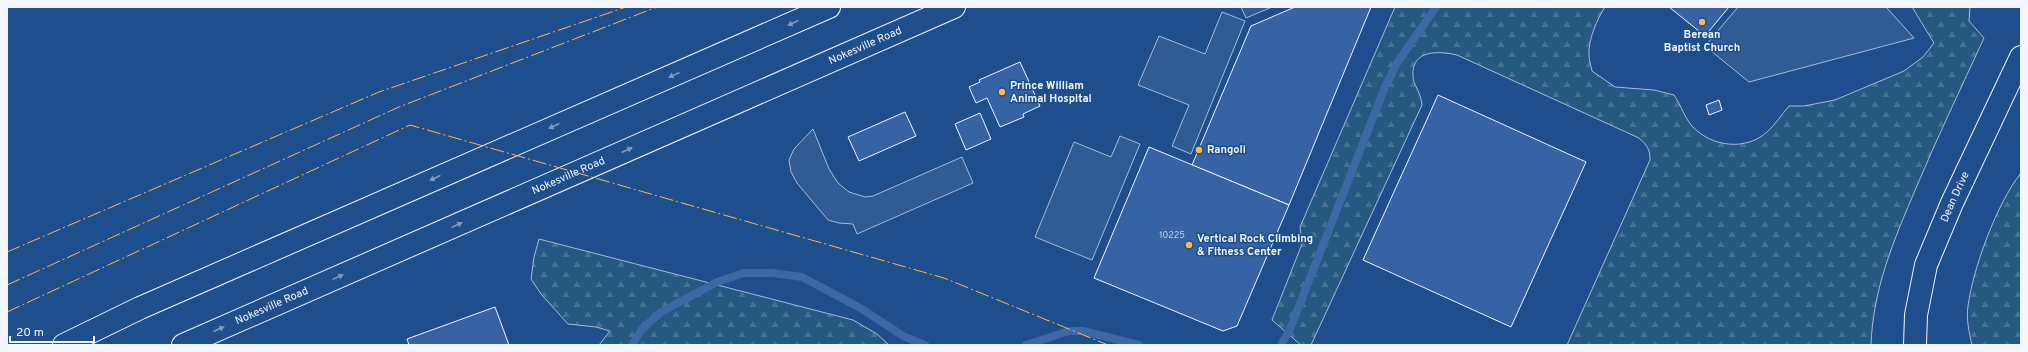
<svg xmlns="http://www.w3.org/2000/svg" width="2028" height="352" font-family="Overpass,sans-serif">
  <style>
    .forest { fill: url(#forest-firs); stroke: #a8bbd7 }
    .parking { fill: #305b95; stroke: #a8bbd7 }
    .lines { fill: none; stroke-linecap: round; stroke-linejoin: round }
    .stream { stroke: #3b69a3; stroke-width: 8 }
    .building { fill: #3563a3; stroke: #f2f6ff }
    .minor-casing { stroke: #f2f6ff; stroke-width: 24 }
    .highway-casing { stroke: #f2f6ff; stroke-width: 24 }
    .minor { stroke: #1f4e8c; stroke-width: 22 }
    .highway { stroke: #1f4e8c; stroke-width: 22 }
    .power { stroke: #ffb74d; stroke-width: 1; stroke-dasharray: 14 3 2 3; stroke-linecap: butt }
    .oneway { fill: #7e9ac0 }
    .poi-dot { fill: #ffb74d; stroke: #1f4e8c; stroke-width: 1.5 }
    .labels { text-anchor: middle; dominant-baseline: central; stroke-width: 3; stroke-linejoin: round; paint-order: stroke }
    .number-label { font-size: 9px; fill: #c3d1e8 }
    .poi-label { font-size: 11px; font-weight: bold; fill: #f2f6ff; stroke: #1f4e8c; text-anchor: start }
    .street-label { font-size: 11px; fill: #f2f6ff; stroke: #1f4e8c }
  </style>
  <defs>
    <pattern id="forest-firs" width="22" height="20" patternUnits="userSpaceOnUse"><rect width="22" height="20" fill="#245a82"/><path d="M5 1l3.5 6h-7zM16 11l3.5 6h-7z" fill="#447295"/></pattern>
  </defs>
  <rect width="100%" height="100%" fill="#1f4e8c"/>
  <g class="forest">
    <path d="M 1395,7 L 1605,7 C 1597,19 1588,40 1589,55 C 1589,60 1591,66 1592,71 L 1615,87 L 1654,90 L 1674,95 C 1681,105 1685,119 1693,127 C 1712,147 1746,151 1767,132 C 1775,125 1782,114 1789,106 L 1804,106 L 1835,100 L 1904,71 L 1923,57 L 1934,43 L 1912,7 L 1970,7 L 1969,21 L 1984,38 C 1961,88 1937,138 1916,188 C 1894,240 1873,288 1871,345 L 1567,345 L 1650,160 C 1650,149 1647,145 1639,138 L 1457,55 C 1440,51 1411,49 1413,76 C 1413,85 1421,92 1422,105 L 1311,345 L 1301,345 L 1272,320 L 1302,244 L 1300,227 Z"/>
    <path d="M 2021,173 L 2021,345 L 1972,345 C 1969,332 1966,319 1968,306 C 1973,268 1997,203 2021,173 Z"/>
    <polygon points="539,239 853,320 877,334 889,345 599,345 610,331 596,327 568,324 541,294 531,279 534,257"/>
  </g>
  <g class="parking">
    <polygon points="1241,7 1272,7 1246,18"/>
    <polygon points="1738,7 1886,7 1914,38 1749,82 1705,46"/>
    <polygon points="1222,12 1245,21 1191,154 1172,146 1189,105 1138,85 1159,36 1205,54"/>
    <polygon points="813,129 829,169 838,183 849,192 865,197 873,196 962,157 973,183 857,234 853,224 839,223 828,220 797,183 791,172 789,160 794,149"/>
    <polygon points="1120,136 1140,144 1092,260 1035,237 1074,142 1111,157"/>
  </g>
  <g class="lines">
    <g class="stream">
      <polyline points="632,345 642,329 661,312 717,282 744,273 773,273 802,277 862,309 903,336 925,345"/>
      <polyline points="1026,345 1069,331 1083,331 1139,345"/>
      <polyline points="1281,345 1290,329 1385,87 1397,63 1436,7"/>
    </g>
  </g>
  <g class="building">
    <polygon points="1295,7 1371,7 1289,205 1192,165 1251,26"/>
    <polygon points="1669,7 1729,7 1705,36"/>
    <polygon points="1020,62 1040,106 1023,114 1024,117 1000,127 987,98 976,103 969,87 980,82 979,80"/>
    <polygon points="1438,95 1586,162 1511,327 1363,260"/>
    <polygon points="1719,100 1722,110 1709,115 1706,105"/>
    <polygon points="905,112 916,136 859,161 848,137"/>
    <polygon points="980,113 991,139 966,150 955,124"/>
    <polygon points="1149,147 1289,205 1237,326 1223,331 1094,278"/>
    <polygon points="495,307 509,345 409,345 407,339"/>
  </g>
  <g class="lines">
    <defs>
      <g id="minor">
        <path id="s1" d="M 1915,345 L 1916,315 L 1926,265 L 1952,203 L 2021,57"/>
      </g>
      <g id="highway">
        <polyline points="64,345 140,308 829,7"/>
        <path id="s2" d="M 183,345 L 954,7"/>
      </g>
    </defs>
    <use href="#minor" class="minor-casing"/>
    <use href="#highway" class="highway-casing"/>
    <use href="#minor" class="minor"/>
    <use href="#highway" class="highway"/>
    <g class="power">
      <polyline points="7,252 379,92 626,7"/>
      <polyline points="7,285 399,107 657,7"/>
      <polyline points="7,312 410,125 944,278 1108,345"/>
    </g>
  </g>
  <defs><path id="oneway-solid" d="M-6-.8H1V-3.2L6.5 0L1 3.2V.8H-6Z"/></defs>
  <g class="oneway">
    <use href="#oneway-solid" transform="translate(793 23) rotate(156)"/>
    <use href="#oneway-solid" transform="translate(674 75) rotate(156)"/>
    <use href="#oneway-solid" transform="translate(554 126) rotate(156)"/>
    <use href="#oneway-solid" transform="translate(627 150) rotate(-24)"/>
    <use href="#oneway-solid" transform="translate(435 178) rotate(156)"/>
    <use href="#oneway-solid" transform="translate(457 225) rotate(-24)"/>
    <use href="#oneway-solid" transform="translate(338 277) rotate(-24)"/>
    <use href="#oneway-solid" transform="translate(219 329) rotate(-24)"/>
  </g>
  <g class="poi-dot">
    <circle cx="1702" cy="22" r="4"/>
    <circle cx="1002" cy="92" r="4"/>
    <circle cx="1199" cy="150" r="4"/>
    <circle cx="1189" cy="245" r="4"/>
  </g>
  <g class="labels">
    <g class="number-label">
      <text x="1172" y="235">10225</text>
    </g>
    <g class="poi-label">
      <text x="1702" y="35" text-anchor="middle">Berean<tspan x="1702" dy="13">Baptist Church</tspan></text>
      <text x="1010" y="86">Prince William<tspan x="1010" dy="13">Animal Hospital</tspan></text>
      <text x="1207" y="150">Rangoli</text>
      <text x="1197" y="239">Vertical Rock Climbing<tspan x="1197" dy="13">&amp; Fitness Center</tspan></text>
    </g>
    <g class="street-label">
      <text stroke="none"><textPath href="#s2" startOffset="745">Nokesville Road</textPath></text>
      <text stroke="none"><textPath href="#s2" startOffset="421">Nokesville Road</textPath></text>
      <text stroke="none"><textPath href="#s1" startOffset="155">Dean Drive</textPath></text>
      <text stroke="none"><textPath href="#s2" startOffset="97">Nokesville Road</textPath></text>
    </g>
  </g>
  <rect width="2028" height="352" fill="none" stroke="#f2f6ff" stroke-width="16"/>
  <path d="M10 336v6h84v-6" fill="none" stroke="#f2f6ff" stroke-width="2"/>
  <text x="16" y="336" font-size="12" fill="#f2f6ff" stroke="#1f4e8c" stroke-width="3" paint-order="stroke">20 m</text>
</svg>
